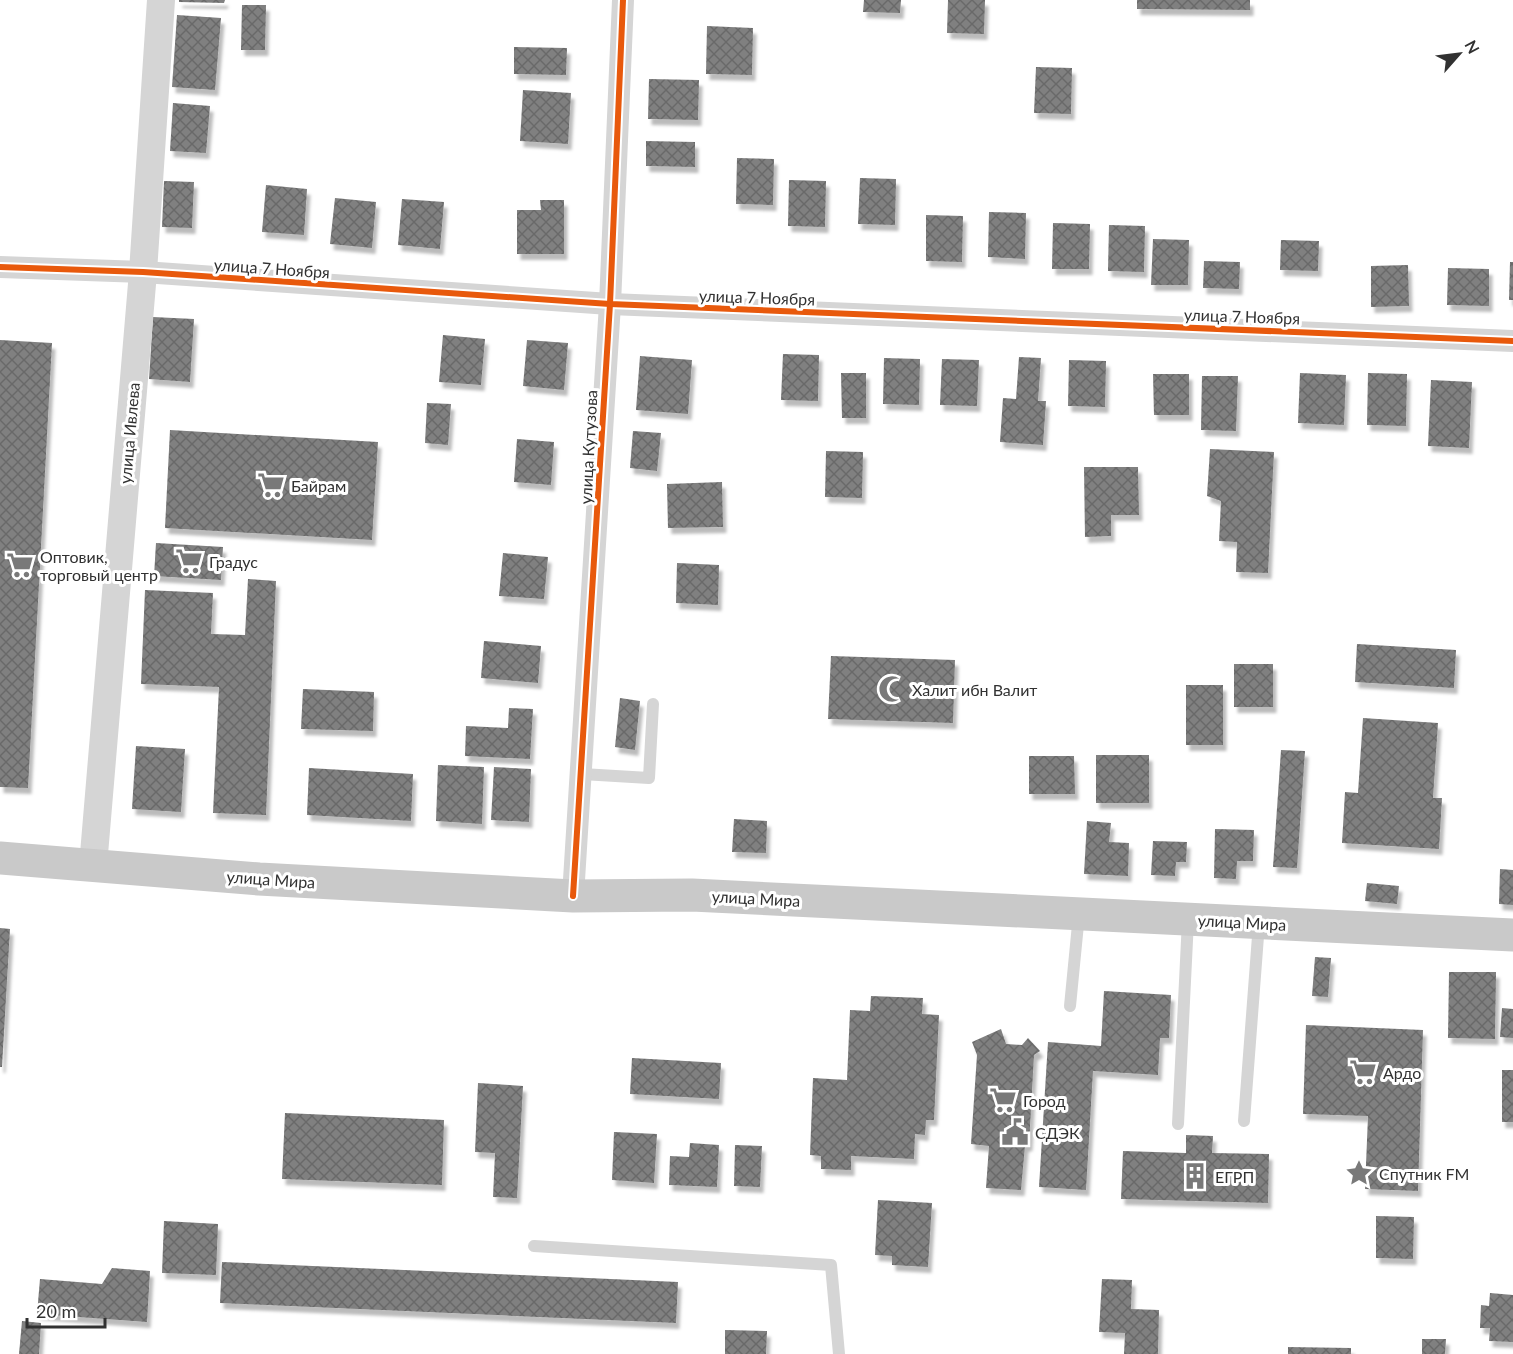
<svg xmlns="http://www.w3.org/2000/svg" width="1513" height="1354" font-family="Lato,sans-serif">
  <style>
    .building { fill: url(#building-cross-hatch); filter: url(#shadow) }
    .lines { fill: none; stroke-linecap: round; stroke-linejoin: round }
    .service { stroke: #d5d5d5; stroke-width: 12 }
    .minor { stroke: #d5d5d5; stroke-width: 22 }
    .tertiary { stroke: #d5d5d5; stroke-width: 28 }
    .primary { stroke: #c9c9c9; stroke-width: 33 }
    .cycleway-casing { stroke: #fff; stroke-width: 10 }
    .cycleway { stroke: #e8590c; stroke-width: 6 }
    .labels { text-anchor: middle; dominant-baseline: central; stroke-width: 6; stroke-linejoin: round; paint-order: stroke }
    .street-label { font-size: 16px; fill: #313131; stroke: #fff }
    .poi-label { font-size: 16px; fill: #313131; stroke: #fff; text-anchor: start }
  </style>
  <defs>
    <pattern id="building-cross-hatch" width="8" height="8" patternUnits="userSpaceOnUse" patternTransform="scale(1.5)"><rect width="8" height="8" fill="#808080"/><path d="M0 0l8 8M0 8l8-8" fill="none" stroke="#696969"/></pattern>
    <filter id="shadow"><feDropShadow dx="3.5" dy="6" stdDeviation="1.5" flood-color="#0004"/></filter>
  </defs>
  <rect width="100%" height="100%" fill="#fff"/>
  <g class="building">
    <polygon points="179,0 225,0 224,3 179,2"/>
    <polygon points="864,0 901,0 900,13 863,12"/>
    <polygon points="948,0 985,0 984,34 947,33"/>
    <polygon points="1137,0 1250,0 1250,10 1137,9"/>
    <polygon points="242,5 266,5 265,50 241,50"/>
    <polygon points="177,15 221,18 215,90 172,87"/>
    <polygon points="707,26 753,28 752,75 706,74"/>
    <polygon points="514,47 567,48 566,75 514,74"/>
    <polygon points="1036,67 1072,68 1071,114 1034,113"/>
    <polygon points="649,79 699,80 698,120 648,119"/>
    <polygon points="523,90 571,93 568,144 520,141"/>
    <polygon points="173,103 210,106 206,153 170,151"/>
    <polygon points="646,141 695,142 695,167 646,166"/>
    <polygon points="737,158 774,159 773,205 736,204"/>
    <polygon points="860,178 896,179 895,225 858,224"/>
    <polygon points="789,180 826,181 825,227 788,226"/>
    <polygon points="164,181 194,182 192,228 162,227"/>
    <polygon points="266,185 307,189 304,235 262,232"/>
    <polygon points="335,198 376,202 372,248 330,244"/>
    <polygon points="402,199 444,202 440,249 398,245"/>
    <polygon points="540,200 564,200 564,254 517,254 517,210 541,210"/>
    <polygon points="989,212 1026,213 1025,259 988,257"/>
    <polygon points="926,215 963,216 962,262 926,261"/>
    <polygon points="1053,223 1090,224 1089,269 1052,269"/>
    <polygon points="1109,225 1145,226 1144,272 1108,271"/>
    <polygon points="1153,239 1189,240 1188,285 1151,285"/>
    <polygon points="1281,240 1319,241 1318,271 1280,270"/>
    <polygon points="1204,261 1240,262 1239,289 1203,288"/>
    <polygon points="1510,262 1513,262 1513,300 1509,300"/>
    <polygon points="1408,265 1409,306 1371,307 1371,266"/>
    <polygon points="1448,268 1489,269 1489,306 1447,305"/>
    <polygon points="153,317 194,319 190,382 149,379"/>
    <polygon points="443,335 485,339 481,385 439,382"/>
    <polygon points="0,340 52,343 28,788 0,787"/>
    <polygon points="527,340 568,343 564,390 523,386"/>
    <polygon points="783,354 819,355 818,401 781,400"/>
    <polygon points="640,356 692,360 688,414 636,410"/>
    <polygon points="1019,357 1041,358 1038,401 1046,401 1043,445 1000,442 1003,398 1016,399"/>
    <polygon points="884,358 920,359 919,405 883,404"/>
    <polygon points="942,359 979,360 977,406 940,405"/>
    <polygon points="1069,360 1106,361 1105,407 1068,406"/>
    <polygon points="841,373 866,373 866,418 842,418"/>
    <polygon points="1300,373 1346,375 1344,425 1298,423"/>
    <polygon points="1368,373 1407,374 1406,426 1367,425"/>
    <polygon points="1153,374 1189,374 1189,415 1154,415"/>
    <polygon points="1202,376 1238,376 1236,431 1201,430"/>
    <polygon points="1431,380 1472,382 1469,448 1428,446"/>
    <polygon points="427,403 451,404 448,445 425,443"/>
    <polygon points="170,430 378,442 372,540 165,528"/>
    <polygon points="633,431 661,433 657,471 630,468"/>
    <polygon points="517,439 554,442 551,485 514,482"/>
    <polygon points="1210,449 1274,452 1268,573 1236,572 1237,542 1219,541 1221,501 1207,496"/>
    <polygon points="826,451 863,452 862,498 825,497"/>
    <polygon points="1084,467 1138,467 1139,515 1111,515 1111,536 1085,537"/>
    <polygon points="722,482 723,527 668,528 667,484"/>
    <polygon points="156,543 223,547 221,580 154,576"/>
    <polygon points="503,553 548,557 544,599 499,596"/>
    <polygon points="677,563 719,565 718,605 676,603"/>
    <polygon points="248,579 276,581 266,815 213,813 219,687 141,684 145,590 213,593 211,634 245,635"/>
    <polygon points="484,641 541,646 538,683 481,678"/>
    <polygon points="1357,644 1456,650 1454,688 1355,682"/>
    <polygon points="831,656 955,660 953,723 828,719"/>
    <rect x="1234" y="664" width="39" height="43"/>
    <rect x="1186" y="685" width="37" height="60"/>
    <polygon points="303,689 374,692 373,731 301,729"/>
    <polygon points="620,698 640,701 635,750 615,747"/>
    <polygon points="509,708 533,709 530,759 465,756 466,726 508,728"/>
    <polygon points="1363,718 1438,723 1433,798 1442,798 1439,849 1342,843 1345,792 1358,793"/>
    <polygon points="136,746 185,749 181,812 132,809"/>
    <polygon points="1281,750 1305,751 1297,868 1273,867"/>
    <rect x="1096" y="755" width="53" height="48"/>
    <polygon points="1029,756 1074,756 1075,794 1029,794"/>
    <polygon points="438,765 484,767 482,824 436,821"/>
    <polygon points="494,767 531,769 529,822 491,820"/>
    <polygon points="309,768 413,774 411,821 307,815"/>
    <polygon points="734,819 767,821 766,853 732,852"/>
    <polygon points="1087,821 1111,823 1109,842 1129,843 1128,876 1084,874"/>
    <polygon points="1215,829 1254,830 1253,861 1237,861 1236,879 1214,878"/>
    <polygon points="1153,841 1187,842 1186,862 1176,862 1175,876 1151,875"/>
    <polygon points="1500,869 1513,870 1513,905 1499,904"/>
    <polygon points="1367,883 1399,886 1397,904 1365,901"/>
    <polygon points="0,928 10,929 2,1067 0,1067"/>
    <polygon points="1315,957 1331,958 1328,997 1312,996"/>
    <polygon points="1449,972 1496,972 1495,1039 1448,1038"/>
    <polygon points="1104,991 1171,995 1169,1038 1160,1038 1158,1075 1093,1071 1086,1190 1039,1187 1048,1042 1101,1046"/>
    <polygon points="871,996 923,998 922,1014 939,1015 934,1120 926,1120 925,1135 915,1134 914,1159 851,1156 851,1170 821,1169 821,1156 810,1155 813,1078 847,1080 850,1010 870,1011"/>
    <polygon points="1502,1008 1513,1009 1513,1038 1500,1037"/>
    <polygon points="1306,1025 1423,1030 1418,1191 1365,1189 1368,1116 1303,1114"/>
    <polygon points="1001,1029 1006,1044 1022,1045 1028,1038 1040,1051 1034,1055 1029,1145 1025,1146 1021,1190 986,1188 989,1146 971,1144 977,1055 972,1042"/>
    <polygon points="632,1058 721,1063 719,1099 630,1094"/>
    <rect x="1502" y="1070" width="11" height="52"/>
    <polygon points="478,1083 523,1086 517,1198 493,1197 495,1153 475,1152"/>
    <polygon points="285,1113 444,1120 442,1185 282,1179"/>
    <polygon points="614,1132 657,1134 654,1183 612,1180"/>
    <polygon points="1186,1135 1213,1136 1212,1153 1269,1154 1268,1203 1121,1199 1123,1151 1186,1153"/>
    <polygon points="690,1143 719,1145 717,1187 669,1185 670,1156 689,1157"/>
    <polygon points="735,1145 762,1146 760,1187 734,1186"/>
    <polygon points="878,1200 932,1203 928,1267 892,1265 892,1256 875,1255"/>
    <polygon points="1376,1216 1414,1217 1413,1259 1376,1258"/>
    <polygon points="164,1221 218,1224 216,1275 162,1273"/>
    <polygon points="222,1262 678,1282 676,1323 220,1303"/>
    <polygon points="112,1268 150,1271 147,1322 37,1314 40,1279 102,1284"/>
    <polygon points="1102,1279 1132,1280 1131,1309 1159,1310 1158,1354 1124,1354 1125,1333 1099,1332"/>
    <polygon points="1490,1293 1513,1295 1513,1342 1489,1341 1490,1328 1480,1328 1481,1305 1489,1306"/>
    <polygon points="22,1321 41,1323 39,1354 19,1354"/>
    <polygon points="725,1330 767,1331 766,1354 725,1354"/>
    <polygon points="1422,1339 1446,1339 1445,1354 1422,1354"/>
    <polygon points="1288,1347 1351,1348 1351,1354 1288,1354"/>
  </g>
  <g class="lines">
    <g class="service">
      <polyline points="582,774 649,778 653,704"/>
      <polyline points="1070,1006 1079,914"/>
      <polyline points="1244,1121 1259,923"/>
      <polyline points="1178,1124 1188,920"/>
      <polyline points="534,1246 831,1265 839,1354"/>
    </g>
    <g class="minor">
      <polyline points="0,267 143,272 610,304 1513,341"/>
      <polyline points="573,896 610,304 623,0"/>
    </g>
    <polyline class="tertiary" points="93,866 143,272 161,0"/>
    <polyline class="primary" points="0,858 259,879 573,896 692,895 1513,935"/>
    <defs>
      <g id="cycleway">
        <polyline points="0,267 143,272 610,304 1513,341"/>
        <polyline points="573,896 610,304 623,0"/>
      </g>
    </defs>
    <use href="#cycleway" class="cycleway-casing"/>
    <use href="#cycleway" class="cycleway"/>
  </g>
  <defs>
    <symbol id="supermarket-bare" viewBox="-9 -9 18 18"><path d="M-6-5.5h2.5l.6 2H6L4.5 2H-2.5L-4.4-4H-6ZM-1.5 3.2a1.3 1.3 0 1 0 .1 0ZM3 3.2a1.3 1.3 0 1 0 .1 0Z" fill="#797979" stroke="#fff" stroke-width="2.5" paint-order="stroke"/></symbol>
    <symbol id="mosque-bare" viewBox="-9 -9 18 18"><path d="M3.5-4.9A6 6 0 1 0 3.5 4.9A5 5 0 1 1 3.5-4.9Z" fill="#797979" stroke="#fff" stroke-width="2.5" paint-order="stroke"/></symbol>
    <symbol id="civic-bare" viewBox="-9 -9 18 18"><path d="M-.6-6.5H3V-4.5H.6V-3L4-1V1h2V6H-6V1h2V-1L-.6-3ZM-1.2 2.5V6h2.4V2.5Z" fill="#797979" stroke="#fff" stroke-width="2.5" paint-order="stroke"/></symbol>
    <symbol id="sight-bare" viewBox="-9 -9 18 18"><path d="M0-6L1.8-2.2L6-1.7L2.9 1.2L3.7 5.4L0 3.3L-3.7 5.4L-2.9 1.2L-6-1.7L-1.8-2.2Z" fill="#797979" stroke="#fff" stroke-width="2.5" paint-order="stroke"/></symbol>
    <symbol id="building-bare" viewBox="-9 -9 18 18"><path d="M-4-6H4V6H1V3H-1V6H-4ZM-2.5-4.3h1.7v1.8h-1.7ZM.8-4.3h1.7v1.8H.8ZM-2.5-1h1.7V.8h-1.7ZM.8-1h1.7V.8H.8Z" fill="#797979" stroke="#fff" stroke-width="2.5" paint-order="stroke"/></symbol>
  </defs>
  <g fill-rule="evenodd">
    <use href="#supermarket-bare" x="252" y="466" width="38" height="38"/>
    <use href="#supermarket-bare" x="170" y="542" width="38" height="38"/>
    <use href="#supermarket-bare" x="1" y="546" width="38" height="38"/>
    <use href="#mosque-bare" x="873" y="670" width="38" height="38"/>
    <use href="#supermarket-bare" x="1344" y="1053" width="38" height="38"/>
    <use href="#supermarket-bare" x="984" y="1081" width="38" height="38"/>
    <use href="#civic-bare" x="996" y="1113" width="38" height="38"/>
    <use href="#sight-bare" x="1340" y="1154" width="38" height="38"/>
    <use href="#building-bare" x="1176" y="1157" width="38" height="38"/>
  </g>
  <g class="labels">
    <g class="street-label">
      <text transform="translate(272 268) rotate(4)">улица 7 Ноября</text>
      <text transform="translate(757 297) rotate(2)">улица 7 Ноября</text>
      <text transform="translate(1242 316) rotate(2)">улица 7 Ноября</text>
      <text transform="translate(129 433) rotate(-85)">улица Ивлева</text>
      <text transform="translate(588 447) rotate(-87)">улица Кутузова</text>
      <text transform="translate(271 879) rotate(4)">улица Мира</text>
      <text transform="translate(756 898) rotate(3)">улица Мира</text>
      <text transform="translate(1242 922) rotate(3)">улица Мира</text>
    </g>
    <g class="poi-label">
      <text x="291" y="485">Байрам</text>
      <text x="40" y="556">Оптовик,<tspan x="40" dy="18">торговый центр</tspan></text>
      <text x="209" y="561">Градус</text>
      <text x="912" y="689">Халит ибн Валит</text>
      <text x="1383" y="1072">Ардо</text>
      <text x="1023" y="1100">Город</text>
      <text x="1035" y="1132">СДЭК</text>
      <text x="1379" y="1173">Спутник FM</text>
      <text x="1215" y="1176">ЕГРП</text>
    </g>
  </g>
  <g transform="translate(1459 54) rotate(62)" stroke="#ffffff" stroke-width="4.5" paint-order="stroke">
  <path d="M0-4.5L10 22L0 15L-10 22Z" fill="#313131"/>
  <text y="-9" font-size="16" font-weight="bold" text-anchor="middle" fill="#313131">N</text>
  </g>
  <path d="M27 1318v9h78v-9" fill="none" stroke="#313131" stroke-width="3"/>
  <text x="36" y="1318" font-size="18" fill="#313131" stroke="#ffffff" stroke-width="4.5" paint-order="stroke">20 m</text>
</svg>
